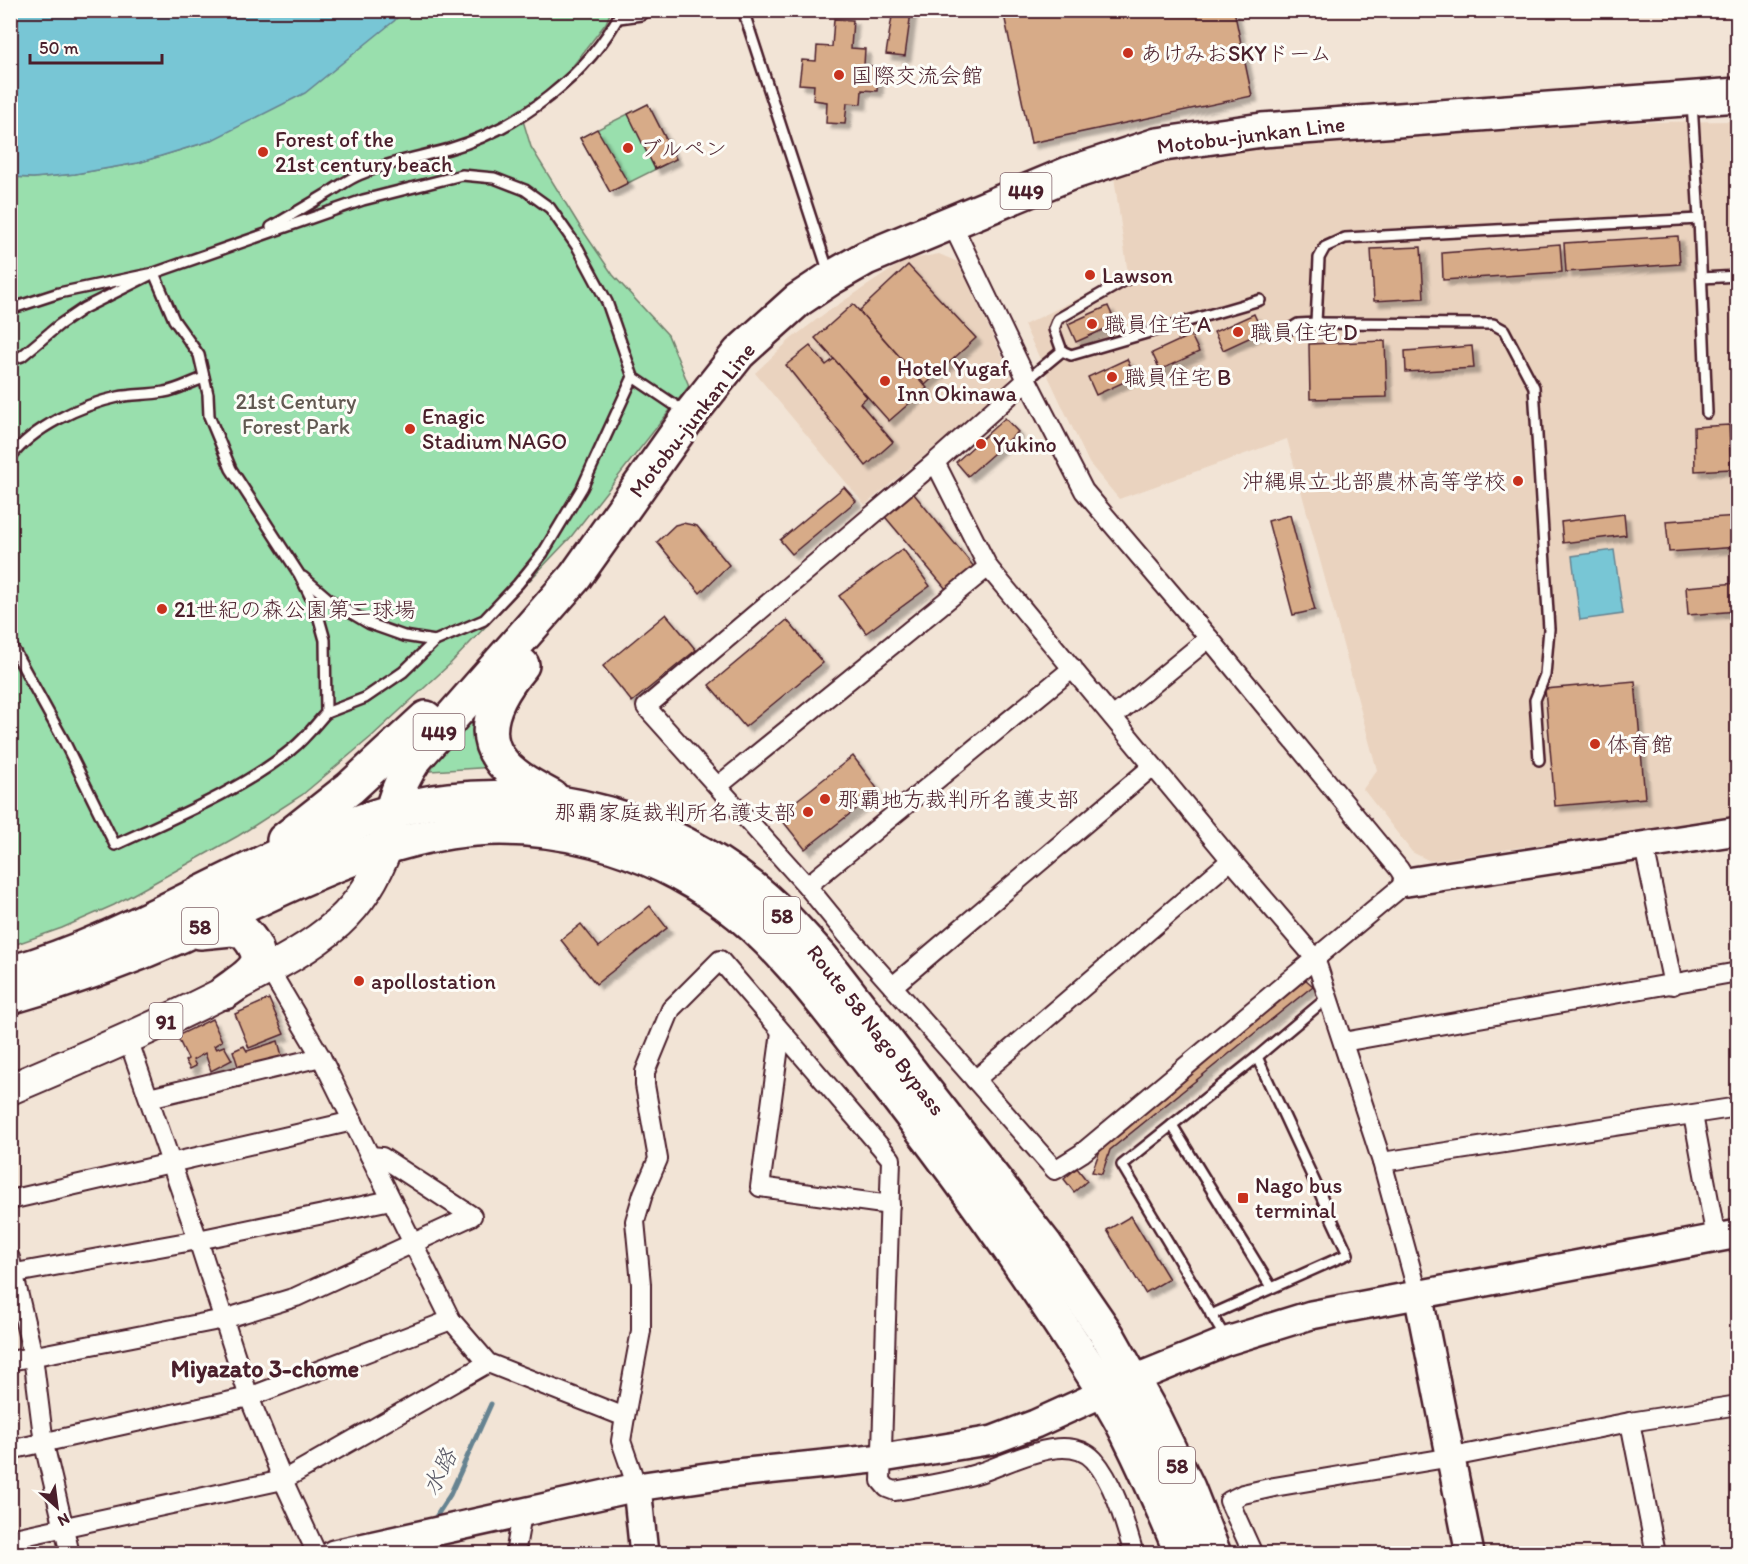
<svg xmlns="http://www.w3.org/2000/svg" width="1748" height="1564" font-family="Itim,'Klee One',sans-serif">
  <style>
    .built { fill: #ead3bf }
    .green { fill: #99dfad; stroke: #727f6c; stroke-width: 1.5 }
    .water { fill: #78c6d5; stroke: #668391; stroke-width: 1.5 }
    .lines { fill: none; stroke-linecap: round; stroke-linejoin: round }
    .stream { stroke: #668391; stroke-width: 5 }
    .building { fill: #d7ab88; stroke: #4a1f2b; stroke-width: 1.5; filter: url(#shadow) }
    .lane-casing { stroke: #4a1f2b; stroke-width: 14 }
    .street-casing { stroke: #4a1f2b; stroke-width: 22 }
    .secondary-casing { stroke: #4a1f2b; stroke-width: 32 }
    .primary-casing { stroke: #4a1f2b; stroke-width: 34 }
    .highway-casing { stroke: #4a1f2b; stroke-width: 38 }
    .lane { stroke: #fdfcf7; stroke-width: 9 }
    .street { stroke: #fdfcf7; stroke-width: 18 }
    .secondary { stroke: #fdfcf7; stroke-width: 27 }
    .primary { stroke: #fdfcf7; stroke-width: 30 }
    .highway { stroke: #fdfcf7; stroke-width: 33 }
    .poi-dot { fill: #c8321e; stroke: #fdfcf7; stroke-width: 2 }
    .labels { text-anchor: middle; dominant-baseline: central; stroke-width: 6; stroke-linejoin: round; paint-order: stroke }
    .shield { fill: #fdfcf7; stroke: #806168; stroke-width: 1.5 }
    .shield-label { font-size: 21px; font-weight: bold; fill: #4a1f2b }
    .poi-label { font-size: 22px; fill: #4a1f2b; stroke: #fdfcf7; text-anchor: start }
    .street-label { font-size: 22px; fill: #4a1f2b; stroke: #fdfcf7 }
    .park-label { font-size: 22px; fill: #625952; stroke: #fdfcf7 }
    .neighbourhood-label { font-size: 24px; font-weight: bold; fill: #4a1f2b; stroke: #fdfcf7 }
    .water-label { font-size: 24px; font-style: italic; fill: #5a5966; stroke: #fdfcf7 }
  </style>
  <defs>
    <filter id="shadow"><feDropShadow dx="5.5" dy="5.5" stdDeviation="1.5" flood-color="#0004"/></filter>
  </defs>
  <rect width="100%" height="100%" fill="#f2e4d6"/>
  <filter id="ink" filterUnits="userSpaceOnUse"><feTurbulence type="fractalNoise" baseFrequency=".0167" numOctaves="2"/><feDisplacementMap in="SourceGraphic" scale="12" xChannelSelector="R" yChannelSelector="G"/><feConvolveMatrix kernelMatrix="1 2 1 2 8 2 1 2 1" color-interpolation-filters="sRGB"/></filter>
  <g filter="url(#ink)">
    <g class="built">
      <polygon points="1737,121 1737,815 1430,861 1412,852 1363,789 1377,770 1287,439 1119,499 1089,463 1024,325 1128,274 1114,177 1155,163 1199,154 1267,145 1645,122"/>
      <polygon points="939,254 958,262 1011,375 1006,388 865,505 755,373 791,339 824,314 906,260"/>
    </g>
    <g class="green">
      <polygon points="403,11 611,11 606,23 559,84 521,114 531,147 579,225 613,275 668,335 689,386 570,538 449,665 371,737 302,795 238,836 114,905 62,928 11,946 11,177 33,178 75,174 138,163 210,141 394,21"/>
      <polygon points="648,104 676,159 610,192 580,138"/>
      <polygon points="482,710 495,767 431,771 439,755"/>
    </g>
    <g class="water">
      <polygon points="11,10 403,10 403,11 394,21 305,93 210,141 138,163 75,174 33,178 11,177"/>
      <polygon points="1614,550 1623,614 1580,620 1572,556"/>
    </g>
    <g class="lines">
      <polyline class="stream" points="432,1523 450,1495 491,1404"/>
    </g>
    <g class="building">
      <polygon points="893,10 911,12 905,56 886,54"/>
      <polygon points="1003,10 1234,10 1252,96 1031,143"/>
      <polygon points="834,19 853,20 851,48 865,49 864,65 879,67 877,91 862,90 861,104 847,103 845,124 826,123 827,102 813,100 814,85 799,84 802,60 816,61 817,46 832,47"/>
      <polygon points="648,104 676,159 655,169 628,114"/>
      <polygon points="597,129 628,183 610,192 580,138"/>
      <polygon points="1678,236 1680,264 1566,272 1564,243"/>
      <polygon points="1560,244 1562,272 1443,280 1442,253"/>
      <polygon points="1421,247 1424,298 1374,301 1371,249"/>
      <polygon points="908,265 976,338 925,385 859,311"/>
      <polygon points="853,304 927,388 889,421 815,338"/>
      <polygon points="1108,306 1116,324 1076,342 1068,324"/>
      <polygon points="1254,314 1262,332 1223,350 1214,332"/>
      <polygon points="1191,335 1199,352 1160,370 1152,353"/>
      <polygon points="1385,341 1387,397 1310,399 1309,344"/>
      <polygon points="810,346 826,365 834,359 867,397 860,403 893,442 866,466 786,365"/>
      <polygon points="1472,346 1474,368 1406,372 1405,351"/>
      <polygon points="1127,359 1135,377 1096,395 1088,377"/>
      <polygon points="1005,418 1018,432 968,476 956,462"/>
      <polygon points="1729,425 1731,469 1695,471 1694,427"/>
      <polygon points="844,487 856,501 792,554 780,540"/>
      <polygon points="909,488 975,568 946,589 881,512"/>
      <polygon points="1624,514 1626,535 1563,543 1561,522"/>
      <polygon points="1290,515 1315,610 1293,615 1268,521"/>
      <polygon points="1738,516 1738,547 1669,552 1666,521"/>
      <polygon points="683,523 697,526 729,565 700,593 657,542 675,525"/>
      <polygon points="903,549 930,586 866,633 839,596"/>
      <polygon points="1738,583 1738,611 1688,615 1686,587"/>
      <polygon points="666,614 696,650 632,702 603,666"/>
      <polygon points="787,620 823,663 745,727 709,685"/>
      <polygon points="1635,681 1645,798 1555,806 1545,689"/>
      <polygon points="853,756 879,791 805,849 778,815"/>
      <polygon points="650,906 667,928 596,984 561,940 581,924 599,947"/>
      <polygon points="1305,979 1313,986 1110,1150 1102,1174 1092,1172 1103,1142"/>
      <polygon points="269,999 284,1034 249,1048 235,1014"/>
      <polygon points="212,1019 222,1041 214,1046 216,1049 224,1046 232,1060 211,1071 205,1053 193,1060 196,1066 190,1069 185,1061 188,1059 177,1036"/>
      <polygon points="278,1041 282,1056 239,1069 233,1051 244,1046 247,1051"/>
      <polygon points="1077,1168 1087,1181 1074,1192 1064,1179"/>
      <polygon points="1131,1216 1169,1279 1145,1293 1107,1230"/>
    </g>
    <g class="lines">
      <defs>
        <g id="lane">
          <polyline points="743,10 829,273"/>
          <polyline points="619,18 641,15 648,10"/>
          <polyline points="1692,103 1699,219 1707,413"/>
          <path d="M 271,227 C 290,216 310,204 330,192 C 340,186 350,178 361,174 C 390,162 419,157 449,149 C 518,129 589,75 622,10"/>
          <polyline points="1129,278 1058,319 1054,329 1062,351 1071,355 1260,300"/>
          <polyline points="1702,278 1738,276"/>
          <path d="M 10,309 L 59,293 L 154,273 L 174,320 L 199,355 L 208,394 L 209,416 L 231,469 L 299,574 L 316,608 L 325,640 L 326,713 C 315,725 305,739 292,749 C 244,789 171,819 115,845 L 64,741 L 10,643"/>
          <polyline points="1316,323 1319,258 1325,247 1345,238 1699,219"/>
          <polyline points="1285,332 1298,324 1316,323 1493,324 1504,330 1534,387 1549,629 1545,675 1535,700 1539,760"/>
          <polyline points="10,360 22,356 59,325 84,308 154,273 363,200 462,175 494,178 525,190 550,208 578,248 607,302 633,377 685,412"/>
          <polyline points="1027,380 1062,351"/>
          <path d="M 10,458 C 33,427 81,405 118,397 C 133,394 149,395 164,392 C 178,390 191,382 204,378"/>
          <polyline points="303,577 331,601 370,624 404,636 435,641 484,620 518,584 543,553 582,488 633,377"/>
          <polyline points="326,713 365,698 403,672 435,641"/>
          <polyline points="1172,1125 1271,1287"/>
          <polyline points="1211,1315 1348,1254 1257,1057"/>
          <polyline points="1226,1339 1122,1165 1257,1057 1327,998"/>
        </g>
        <g id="street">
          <polyline points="951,222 1027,380 1084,491 1209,638 1399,869 1407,882 1082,1153 1055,1170 847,935 807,886 646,707 935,462 1027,380"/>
          <polyline points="935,462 988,567 1231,860 1315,958 1382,1162 1418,1294"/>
          <polyline points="1113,717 1209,638"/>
          <polyline points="718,786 988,567"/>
          <polyline points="1644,846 1673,985"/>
          <polyline points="807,886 1073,668"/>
          <polyline points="269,969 321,1057 451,1320 488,1363 625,1417 621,1441 637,1487"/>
          <polyline points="893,986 1153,766"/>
          <polyline points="781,1032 760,1187 890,1205"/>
          <polyline points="128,1039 198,1240 249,1397 283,1480 317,1554"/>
          <polyline points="1343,1042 1738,972"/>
          <polyline points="975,1080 1231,860"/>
          <polyline points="149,1098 321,1057"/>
          <polyline points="1693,1115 1716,1238"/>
          <polyline points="1382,1162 1738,1107"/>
          <polyline points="10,1200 353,1121"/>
          <polyline points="10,1258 33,1356 44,1444 70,1554"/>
          <polyline points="10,1274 198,1240 391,1200"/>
          <polyline points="10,1361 224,1319 296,1297 472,1216 382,1157 370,1156"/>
          <path d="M 625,1417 L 641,1331 L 641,1284 L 635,1221 L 643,1194 L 658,1159 L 645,1085 L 645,1072 L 671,1009 L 720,960 L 891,1159 L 881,1481 L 887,1488 L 895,1491 C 922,1486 950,1482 976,1474 C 1007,1465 1066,1430 1094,1460 C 1115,1484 1125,1524 1134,1554"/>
          <polyline points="1630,1422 1656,1554"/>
          <polyline points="10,1450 249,1397 451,1320"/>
          <polyline points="10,1539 283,1480 488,1363"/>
          <polyline points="515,1554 522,1514"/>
          <polyline points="1253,1554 1229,1501 1243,1494 1274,1487 1452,1457 1630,1422 1738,1405"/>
        </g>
        <g id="secondary">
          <polyline points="1407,882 1738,831"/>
          <polyline points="1418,1294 1470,1554"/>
          <polyline points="637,1487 644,1554"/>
          <polyline points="334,1554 637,1487 727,1474 883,1458 993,1440 1035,1424 1134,1379 1227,1341 1311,1315 1738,1234"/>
        </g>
        <path id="primary" d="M 10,1089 C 87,1056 164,1024 238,985 C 273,967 309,949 338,923 C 361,902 377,875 387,847"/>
        <g id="highway">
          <path d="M 522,665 C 502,689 477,727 499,758 C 511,776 534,787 552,797"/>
          <polyline points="284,840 350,788 426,718"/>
          <path d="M 387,847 C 391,810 394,791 415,759 L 575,577 L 690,415 L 739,353 L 798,300 L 831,278 L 866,258 L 1068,174 L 1157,145 L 1262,130 L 1738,95"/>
          <path d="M 200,932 L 231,929 L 243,931 C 274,963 251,973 225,992"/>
          <path d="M 10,973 C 114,944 207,886 306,843 C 350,824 400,805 449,800 C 556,788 666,820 751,887 C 777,907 799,933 821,957 L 1046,1246 L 1108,1336 L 1153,1416 L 1188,1488 L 1214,1554"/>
          <path d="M 10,997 C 68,981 126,960 180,936 C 268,896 355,847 450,832 C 545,817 648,846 725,903 C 783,945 832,1015 877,1071 C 941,1153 1004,1238 1061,1325 C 1084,1360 1108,1395 1127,1432 C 1147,1472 1165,1513 1182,1554"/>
        </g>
      </defs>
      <use href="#lane" class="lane-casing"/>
      <use href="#street" class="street-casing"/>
      <use href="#secondary" class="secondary-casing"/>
      <use href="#primary" class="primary-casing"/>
      <use href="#highway" class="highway-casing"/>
      <use href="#lane" class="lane"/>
      <use href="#street" class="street"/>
      <use href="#secondary" class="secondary"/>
      <use href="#primary" class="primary"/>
      <use href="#highway" class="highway"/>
    </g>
  </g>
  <g class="poi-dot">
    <circle cx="1128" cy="53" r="6"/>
    <circle cx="839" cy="75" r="6"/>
    <circle cx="628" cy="148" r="6"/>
    <circle cx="263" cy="152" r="6"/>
    <circle cx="1090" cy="275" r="6"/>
    <circle cx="1092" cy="324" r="6"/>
    <circle cx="1238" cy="332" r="6"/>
    <circle cx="1112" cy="377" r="6"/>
    <circle cx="885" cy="381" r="6"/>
    <circle cx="410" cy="429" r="6"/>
    <circle cx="981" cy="444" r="6"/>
    <circle cx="1518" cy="481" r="6"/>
    <circle cx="162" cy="609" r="6"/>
    <circle cx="1595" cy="744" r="6"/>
    <circle cx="825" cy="799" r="6"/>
    <circle cx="808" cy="812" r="6"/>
    <circle cx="359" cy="981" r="6"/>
    <rect x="1237" y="1192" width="12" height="12" rx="3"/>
  </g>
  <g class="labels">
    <g class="shield">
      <rect x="1000.5" y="173" width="51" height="36" rx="4.5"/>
      <rect x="413.5" y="714" width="51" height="36" rx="4.5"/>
      <rect x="764" y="897" width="36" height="36" rx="4.5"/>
      <rect x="182" y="908" width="36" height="36" rx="4.5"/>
      <rect x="149.5" y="1003" width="33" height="36" rx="4.5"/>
      <rect x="1159" y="1447" width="36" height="36" rx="4.5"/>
    </g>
    <g class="shield-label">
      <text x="1026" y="191">449</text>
      <text x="439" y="732">449</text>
      <text x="782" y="915">58</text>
      <text x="200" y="926">58</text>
      <text x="166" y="1021">91</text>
      <text x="1177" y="1465">58</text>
    </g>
    <g class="poi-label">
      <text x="1140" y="53">あけみおSKYドーム</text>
      <text x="851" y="75">国際交流会館</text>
      <text x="275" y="139">Forest of the<tspan x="275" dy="25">21st century beach</tspan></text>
      <text x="640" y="148">ブルペン</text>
      <text x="1102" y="275">Lawson</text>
      <text x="1104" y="324">職員住宅 A</text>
      <text x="1250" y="332">職員住宅 D</text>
      <text x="897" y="368">Hotel Yugaf<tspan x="897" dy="25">Inn Okinawa</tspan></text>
      <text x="1124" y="377">職員住宅 B</text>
      <text x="422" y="416">Enagic<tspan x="422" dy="25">Stadium NAGO</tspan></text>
      <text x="993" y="444">Yukino</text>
      <text x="1506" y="481" text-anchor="end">沖縄県立北部農林高等学校</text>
      <text x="174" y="609">21世紀の森公園第二球場</text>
      <text x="1607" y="744">体育館</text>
      <text x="837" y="799">那覇地方裁判所名護支部</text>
      <text x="796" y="812" text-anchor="end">那覇家庭裁判所名護支部</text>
      <text x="371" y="981">apollostation</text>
      <text x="1255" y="1185">Nago bus<tspan x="1255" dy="25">terminal</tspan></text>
    </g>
    <g class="street-label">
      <text transform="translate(1251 135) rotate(-7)">Motobu-junkan Line</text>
      <text transform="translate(692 420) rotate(-52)">Motobu-junkan Line</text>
      <text transform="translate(876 1030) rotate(52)">Route 58 Nago Bypass</text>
    </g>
    <g class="park-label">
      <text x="296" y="401">21st Century<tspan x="296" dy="25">Forest Park</tspan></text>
    </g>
    <g class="neighbourhood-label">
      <text x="265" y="1368">Miyazato 3-chome</text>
    </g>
    <g class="water-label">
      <text transform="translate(439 1472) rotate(-63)">水路</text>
    </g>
  </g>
  <rect width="1748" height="1564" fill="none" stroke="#fdfcf7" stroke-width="36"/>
  <rect x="18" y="18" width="1712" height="1528" fill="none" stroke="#4a1f2b" stroke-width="2" filter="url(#ink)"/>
  <g transform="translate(57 1507) rotate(152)" stroke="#fdfcf7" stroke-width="4.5" paint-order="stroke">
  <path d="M0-4.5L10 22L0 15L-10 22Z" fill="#4a1f2b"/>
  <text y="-9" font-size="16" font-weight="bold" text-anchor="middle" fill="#4a1f2b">N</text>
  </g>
  <path d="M30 54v9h132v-9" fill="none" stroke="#4a1f2b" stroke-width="3"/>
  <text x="39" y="54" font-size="18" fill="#4a1f2b" stroke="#fdfcf7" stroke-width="4.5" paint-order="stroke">50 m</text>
</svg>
